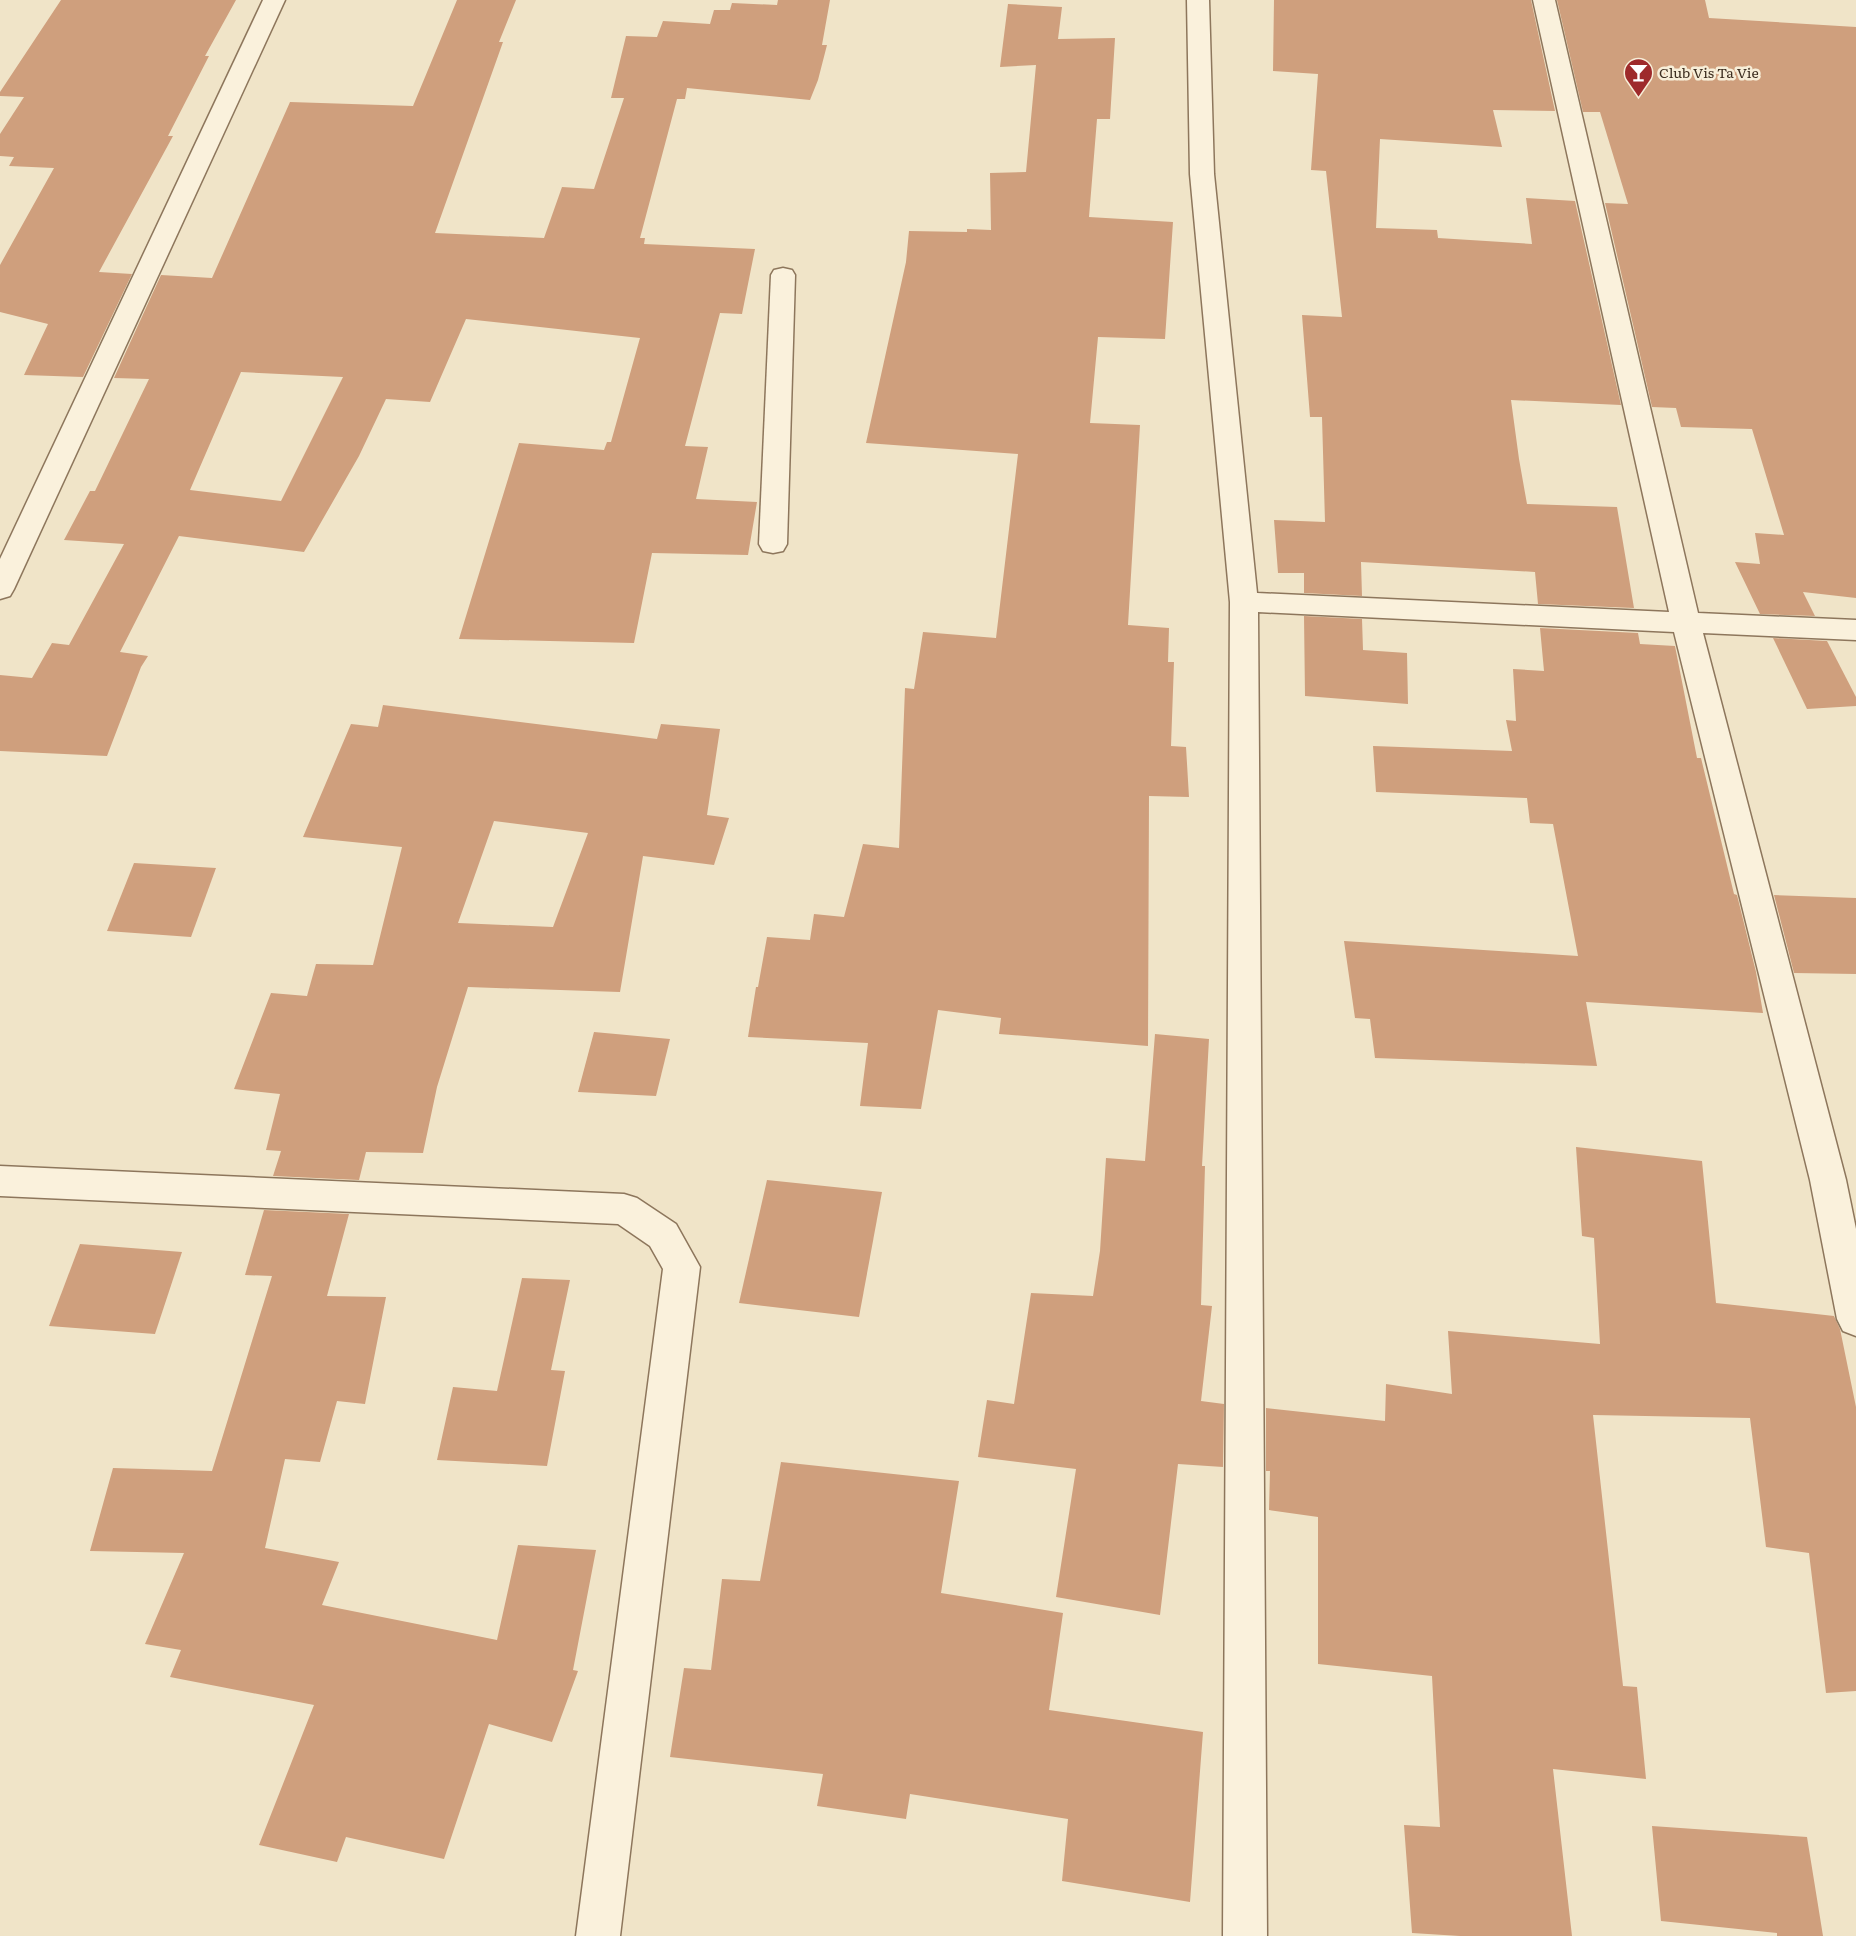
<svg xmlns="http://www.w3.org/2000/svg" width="1856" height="1936" font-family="Literata,serif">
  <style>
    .building { fill: #cf9f7d; fill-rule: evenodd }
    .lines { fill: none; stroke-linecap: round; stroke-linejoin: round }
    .minor-casing { stroke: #8d765c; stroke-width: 3 }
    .minor { fill: #faf1dc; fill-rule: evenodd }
    .labels { text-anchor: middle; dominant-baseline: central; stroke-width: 5; stroke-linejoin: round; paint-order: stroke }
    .far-poi-label { font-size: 14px; fill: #3d2e20; stroke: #f7eed8; text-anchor: start }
  </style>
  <rect width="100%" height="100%" fill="#f0e4c8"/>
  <g class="building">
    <polygon points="61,0 236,0 205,56 209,56 168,136 173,136 99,272 132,274 83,377 24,375 48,324 0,312 0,265 54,168 9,166 14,157 0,156 0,134 24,97 0,96 0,92"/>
    <path d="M 457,0 L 516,0 L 499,42 L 503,42 L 435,233 L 544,238 L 562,187 L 594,189 L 624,98 L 611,98 L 626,36 L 657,37 L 663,21 L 710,24 L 714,10 L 730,10 L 732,3 L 777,5 L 778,0 L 830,0 L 822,45 L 827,45 L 818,80 L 810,100 L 687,88 L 685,99 L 677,99 L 640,238 L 645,238 L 644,244 L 755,249 L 742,314 L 720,313 L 685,446 L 708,447 L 696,499 L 757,502 L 748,555 L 652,553 L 634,643 L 459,639 L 519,443 L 604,450 L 607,442 L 611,442 L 640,338 L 466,319 L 430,402 L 386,399 L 359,456 L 304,552 L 179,536 L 120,652 L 148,656 L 141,667 L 107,756 L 0,751 L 0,675 L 32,678 L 52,643 L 69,645 L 124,544 L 64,540 L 90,491 L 95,491 L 149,379 L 114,378 L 161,275 L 212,278 L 290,102 L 413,106 ZM 241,372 L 343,377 L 281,501 L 190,490 Z"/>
    <polygon points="1274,0 1531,0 1555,111 1493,110 1502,147 1380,139 1376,228 1437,230 1438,238 1532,244 1526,198 1575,201 1621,405 1511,400 1519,459 1527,504 1617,507 1634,608 1538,604 1535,572 1361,562 1362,596 1304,593 1304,573 1278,573 1274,520 1325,522 1322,417 1310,417 1302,315 1342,317 1326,171 1311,170 1318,74 1273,71"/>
    <polygon points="1557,0 1705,0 1709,18 1856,27 1856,598 1803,592 1815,616 1760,614 1735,562 1760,564 1755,533 1784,535 1752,429 1681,427 1676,408 1652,407 1605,203 1628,204 1600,112 1583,112"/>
    <polygon points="1008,4 1062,7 1058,39 1115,38 1110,119 1097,119 1089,217 1173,222 1165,339 1098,337 1090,423 1140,425 1128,625 1169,628 1168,662 1174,662 1171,746 1186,747 1189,797 1149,796 1148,1046 999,1034 1001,1018 938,1010 921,1109 860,1106 868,1043 748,1037 756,987 758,987 767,937 810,940 814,914 844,917 863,844 899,848 905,688 914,689 923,632 996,638 1018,454 866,443 906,262 909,231 967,232 967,229 991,230 990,173 1026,172 1036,65 1000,67"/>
    <polygon points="1304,616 1362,619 1363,650 1407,653 1408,704 1305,696"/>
    <polygon points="1540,628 1638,633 1640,644 1675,646 1697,758 1701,758 1734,894 1737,895 1756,972 1763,1013 1586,1002 1597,1066 1375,1058 1370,1019 1355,1018 1344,941 1578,956 1553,824 1530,823 1527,798 1376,792 1373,746 1512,751 1506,720 1516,721 1513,669 1544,671"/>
    <polygon points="1773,638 1827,641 1856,697 1856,706 1807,709"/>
    <path d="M 383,705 L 657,739 L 661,724 L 720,729 L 707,815 L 729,818 L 714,865 L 643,856 L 620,992 L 468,987 L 437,1087 L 423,1153 L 366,1152 L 359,1180 L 273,1176 L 281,1151 L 266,1150 L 280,1094 L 234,1089 L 271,993 L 307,996 L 316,964 L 373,965 L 402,847 L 303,837 L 351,724 L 378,727 ZM 494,821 L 588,833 L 553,927 L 458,923 Z"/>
    <polygon points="134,863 216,868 191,937 107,931"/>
    <polygon points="1774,895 1856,898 1856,974 1794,973"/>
    <polygon points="594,1032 670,1039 656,1096 578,1092"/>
    <polygon points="1155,1034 1209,1039 1202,1166 1205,1166 1201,1305 1212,1306 1201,1401 1224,1404 1223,1467 1178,1464 1160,1615 1056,1597 1076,1469 978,1457 987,1400 1014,1404 1031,1293 1093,1296 1100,1251 1106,1158 1145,1161"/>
    <polygon points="1576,1147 1702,1161 1716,1303 1834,1316 1840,1329 1856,1407 1856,1691 1826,1693 1809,1553 1766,1547 1750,1418 1593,1415 1623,1686 1637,1687 1646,1779 1553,1769 1572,1936 1460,1936 1412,1933 1404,1825 1440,1827 1432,1676 1318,1664 1318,1517 1269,1510 1270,1471 1266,1471 1266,1408 1385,1421 1386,1384 1452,1394 1448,1331 1600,1344 1594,1238 1582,1236"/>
    <polygon points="767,1180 882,1192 859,1317 739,1303"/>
    <polygon points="264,1210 349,1214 327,1296 386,1297 365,1404 337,1401 320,1462 285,1459 265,1548 339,1562 322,1605 497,1640 518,1545 596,1550 573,1670 578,1671 552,1742 489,1724 444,1859 346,1837 337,1862 259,1845 314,1705 170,1677 181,1650 145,1644 184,1553 90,1551 113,1468 212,1471 272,1276 245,1275"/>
    <polygon points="80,1244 182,1252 155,1334 49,1326"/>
    <polygon points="522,1278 570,1280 551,1370 565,1371 547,1466 437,1460 453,1387 497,1391"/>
    <polygon points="781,1462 959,1481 941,1593 1063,1613 1049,1710 1203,1732 1190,1902 1062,1881 1068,1819 910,1794 906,1819 817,1806 823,1774 670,1757 684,1668 711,1670 722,1579 760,1581"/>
    <polygon points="1652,1826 1807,1837 1823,1936 1777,1936 1777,1933 1661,1921"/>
  </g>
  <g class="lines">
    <defs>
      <g id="minor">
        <polygon points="263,0 285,0 14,589 10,596 0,599 0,559"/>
        <polygon points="1187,0 1209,0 1214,174 1257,593 1669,612 1533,0 1555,0 1698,613 1856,620 1856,640 1703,633 1846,1180 1856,1229 1856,1336 1843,1331 1837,1319 1810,1180 1674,632 1258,612 1267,1936 1223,1936 1230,602 1190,174"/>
        <polygon points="783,268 792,270 795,275 787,544 783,551 773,553 763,551 759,544 771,275 774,270"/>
        <polygon points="0,1166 624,1194 637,1198 676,1224 700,1267 620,1936 576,1936 663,1269 650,1246 618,1224 0,1196"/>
      </g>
    </defs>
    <use href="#minor" class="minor-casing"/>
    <use href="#minor" class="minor"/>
  </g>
  <defs>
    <symbol id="bar-pin" viewBox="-11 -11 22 30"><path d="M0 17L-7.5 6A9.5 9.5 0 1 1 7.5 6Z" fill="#9e2a2b" stroke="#f7eed8"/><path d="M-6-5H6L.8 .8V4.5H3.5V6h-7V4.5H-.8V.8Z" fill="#fff"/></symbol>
  </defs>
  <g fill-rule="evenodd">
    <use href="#bar-pin" x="1622" y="56" width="33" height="45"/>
  </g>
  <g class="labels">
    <g class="far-poi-label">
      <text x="1659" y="72">Club Vis Ta Vie</text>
    </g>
  </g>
</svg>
